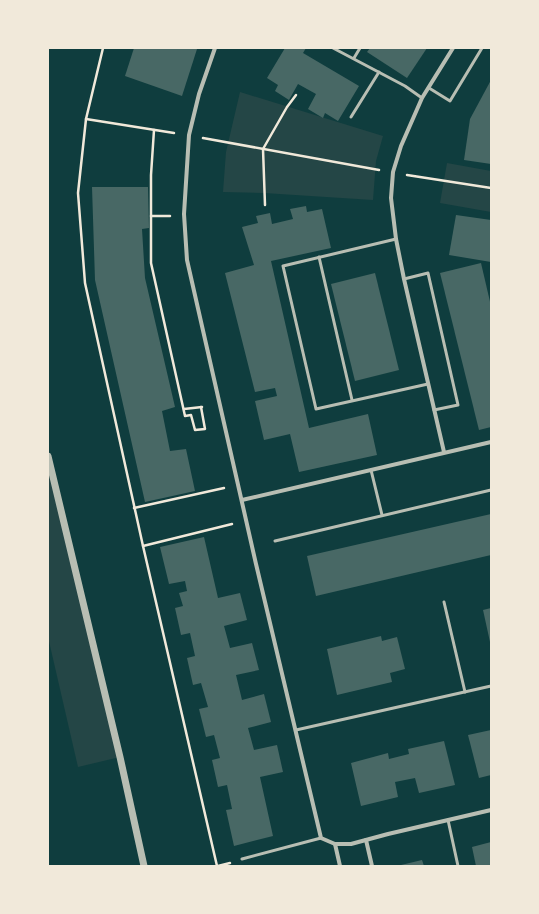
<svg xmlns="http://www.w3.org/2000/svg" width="539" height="914" font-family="'Fira Sans Condensed',sans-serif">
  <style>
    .green { fill: #244646 }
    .building { fill: #486865 }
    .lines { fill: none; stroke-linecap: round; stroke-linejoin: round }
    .path { stroke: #f1e9da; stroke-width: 2.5 }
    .service { stroke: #b8beb3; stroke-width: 3 }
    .minor { stroke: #b8beb3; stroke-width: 4 }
    .tertiary { stroke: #b8beb3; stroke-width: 7 }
  </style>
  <rect width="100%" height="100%" fill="#0f3d3e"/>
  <g class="green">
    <polygon points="240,92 383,136 376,161 373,200 264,193 223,192 226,152"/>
    <polygon points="447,163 491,171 491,212 440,203"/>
    <polygon points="48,456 120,757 78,767 48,637"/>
  </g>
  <g class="building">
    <polygon points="134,48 197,49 182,96 125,76"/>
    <polygon points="285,48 306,48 303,53 359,86 338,121 325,113 323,118 308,109 316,94 298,84 289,100 275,91 278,85 267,78"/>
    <polygon points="370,48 427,48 407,78 367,52"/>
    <polygon points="491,80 491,164 464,160 470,119"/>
    <polygon points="92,187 148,187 149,228 142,229 145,278 175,407 162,411 170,451 186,449 195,491 145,502 95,280"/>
    <polygon points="306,206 307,212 322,209 331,248 271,261 309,428 368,414 377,455 299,472 290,434 264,440 255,401 277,396 275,388 255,392 225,273 254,265 242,227 258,223 256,216 270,213 272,224 293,219 290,209"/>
    <polygon points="456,215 491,220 491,262 449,255"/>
    <polygon points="481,263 491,306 491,427 479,430 440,273"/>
    <polygon points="375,273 399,370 355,381 331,284"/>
    <polygon points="491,514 491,555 316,596 307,556"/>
    <polygon points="204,537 218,598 240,593 247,620 224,626 230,648 252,643 259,670 236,675 242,700 264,694 271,722 248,728 254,750 277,745 283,772 260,777 273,836 234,846 226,810 232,809 227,785 218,787 212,760 220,758 214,735 206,737 199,709 208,707 201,683 193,685 187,658 195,656 190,633 181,635 175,608 183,606 179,593 187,591 185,581 169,584 160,547"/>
    <polygon points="491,608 491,642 490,642 483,610"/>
    <polygon points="381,636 382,641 397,637 405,669 390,673 392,682 337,695 327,649"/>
    <polygon points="491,730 491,775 479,778 468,735"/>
    <polygon points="444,741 455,785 419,793 415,778 395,782 398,797 361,806 351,763 388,753 389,759 409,754 408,749"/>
    <polygon points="491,842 491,866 476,866 472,847"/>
    <polygon points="422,860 424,866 401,866 401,865"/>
  </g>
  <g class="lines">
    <g class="path">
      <polyline points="103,48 86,119 78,193 85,283 143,546 217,866"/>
      <polyline points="86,119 174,133"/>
      <polyline points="154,130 151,175 151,263 185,416 191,415 195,430 205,429 201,407"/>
      <polyline points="203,138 379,170"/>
      <polyline points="407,175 491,188"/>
      <polyline points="265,205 263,149 287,107 296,95"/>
      <polyline points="151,216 170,216"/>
      <polyline points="184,409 202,407"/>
      <polyline points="134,508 224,488"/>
      <polyline points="143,546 232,524"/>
      <polyline points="218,866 230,863"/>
    </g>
    <g class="service">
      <polyline points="333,48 405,86 422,98"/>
      <polyline points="354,58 360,48"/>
      <polyline points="429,88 450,101 482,48"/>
      <polyline points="351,117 379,72"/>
      <polyline points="396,239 283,266 316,409 428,384"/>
      <polyline points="319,257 352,400"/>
      <polyline points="404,279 428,273 458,405 434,410"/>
      <polyline points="371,470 382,515"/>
      <polyline points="275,541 491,490"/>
      <polyline points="444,602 465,692"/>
      <polyline points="296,730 491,686"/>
      <polyline points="448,820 458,866"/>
      <polyline points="242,859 321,838"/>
    </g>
    <g class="minor">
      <polyline points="215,48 199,94 189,135 184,214 187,260 256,564 321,838 335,844 351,844 388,834 491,810"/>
      <polyline points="444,452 404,279 396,239 391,198 393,172 401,146 422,98 453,48"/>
      <polyline points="242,500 491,442"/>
      <polyline points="366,840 372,866"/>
      <polyline points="335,844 340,866"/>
    </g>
    <polyline class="tertiary" points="48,456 120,757 144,866"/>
  </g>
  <rect width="539" height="914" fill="none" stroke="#f1e9da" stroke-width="98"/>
</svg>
